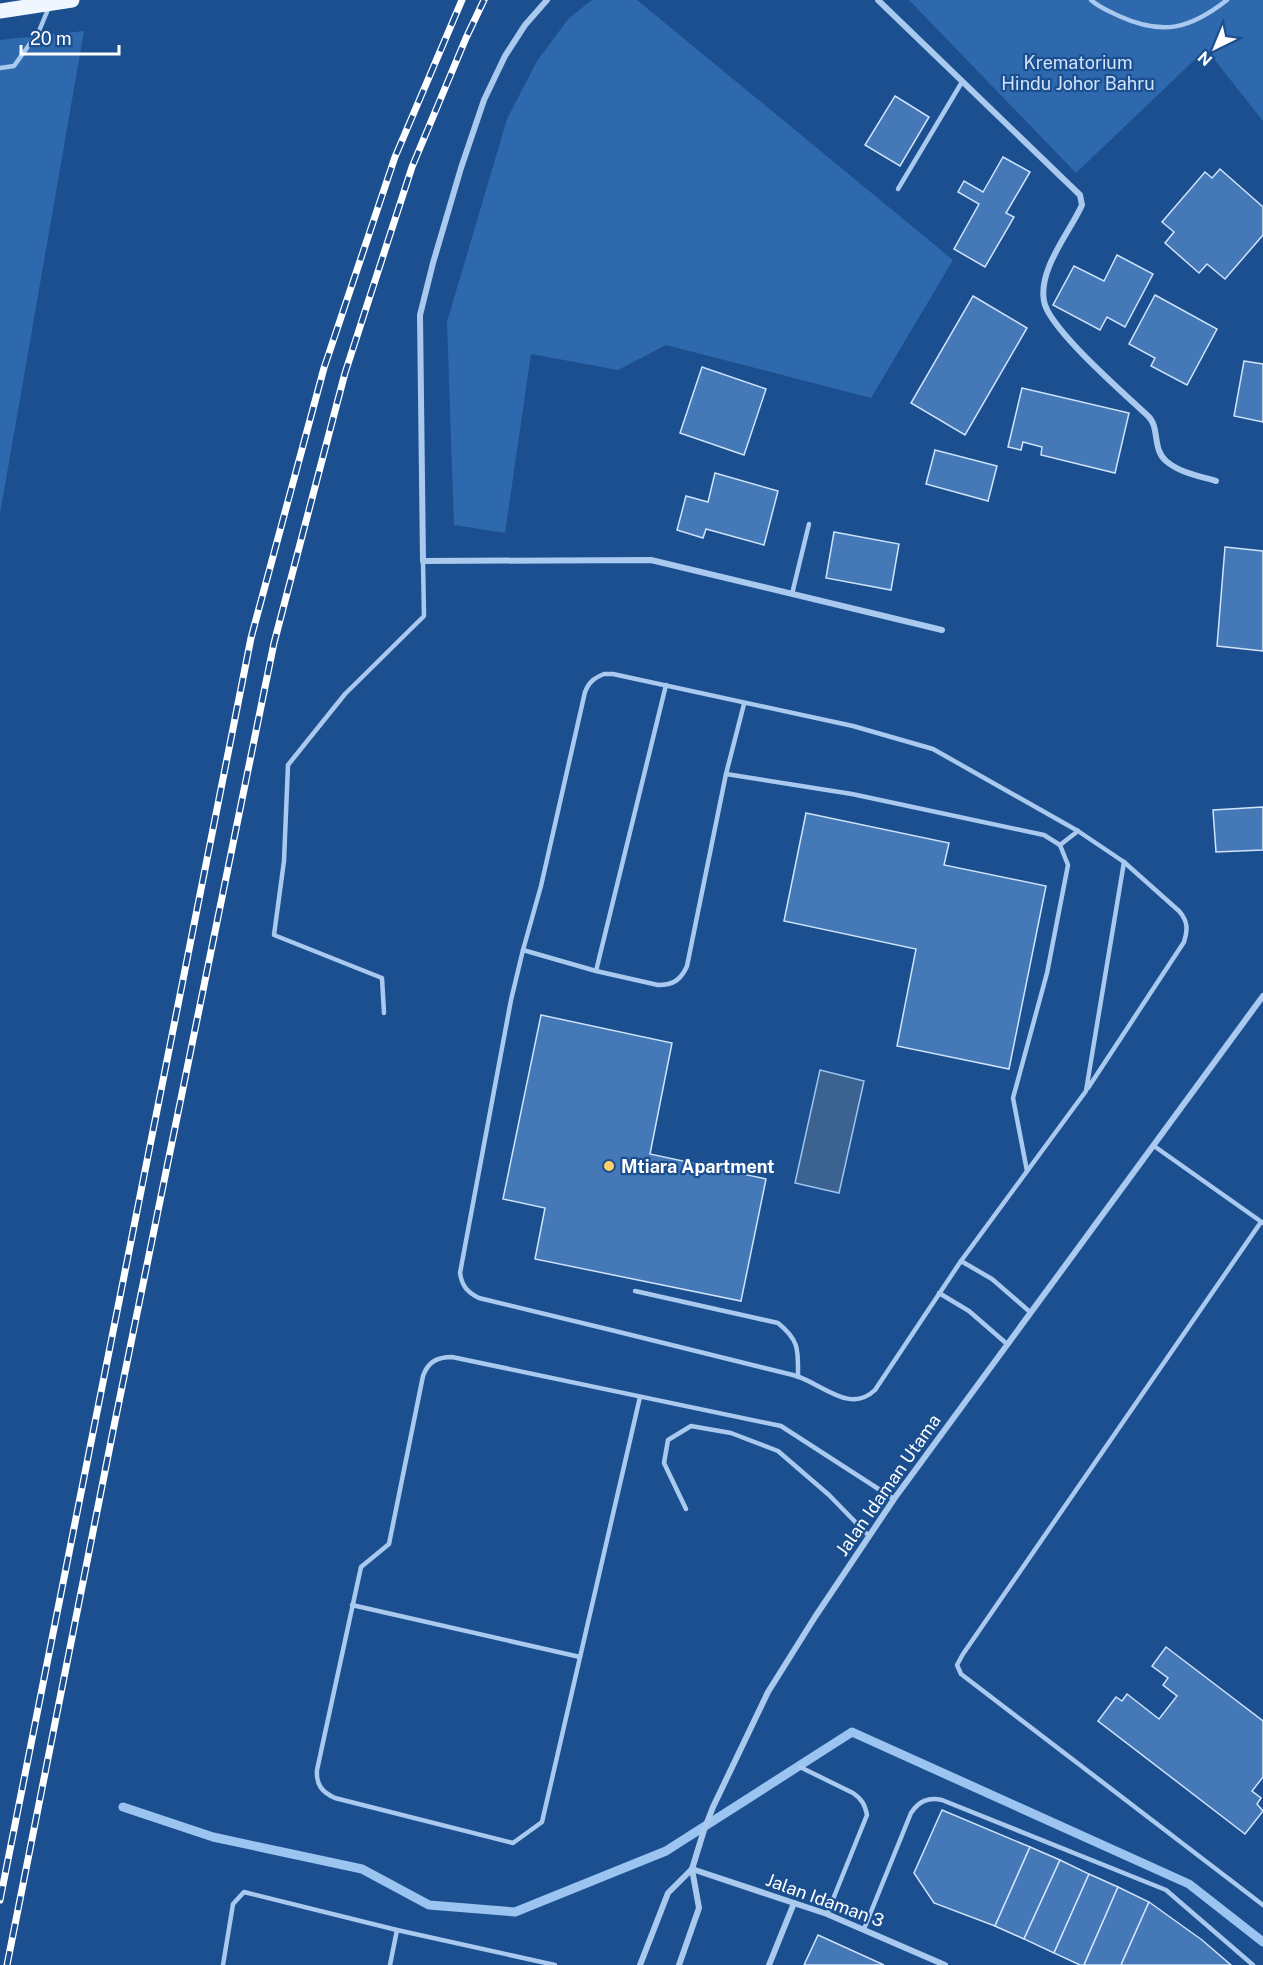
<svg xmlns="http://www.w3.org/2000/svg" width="1263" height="1965" font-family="'Public Sans',sans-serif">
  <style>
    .green { fill: #2e69ad }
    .water { fill: #3c6290; stroke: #9cc4f0; stroke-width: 1.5 }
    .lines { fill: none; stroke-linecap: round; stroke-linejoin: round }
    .stream { stroke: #9cc4f0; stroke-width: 9 }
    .building { fill: #4478b7; stroke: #cfe3fa; stroke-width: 1.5 }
    .lane { stroke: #a9c9ee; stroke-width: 4.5 }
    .street { stroke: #a9c9ee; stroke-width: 6 }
    .primary { stroke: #f0f6ff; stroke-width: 15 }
    .rail-casing { stroke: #fff; stroke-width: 7 }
    .rail { stroke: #1b4f8f; stroke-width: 4.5; stroke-dasharray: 14; stroke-linecap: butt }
    .poi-dot { fill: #ffd166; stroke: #1b4f8f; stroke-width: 2 }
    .labels { text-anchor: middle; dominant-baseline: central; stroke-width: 4.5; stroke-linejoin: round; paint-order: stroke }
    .park-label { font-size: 18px; fill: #cfe3fa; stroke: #1b4f8f }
    .poi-label { font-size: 18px; font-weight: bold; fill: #fff; stroke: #1b4f8f; text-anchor: start }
    .street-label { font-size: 18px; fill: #fff; stroke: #1b4f8f }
  </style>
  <rect width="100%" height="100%" fill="#1b4f8f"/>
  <g class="green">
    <polygon points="592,0 637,0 953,260 871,398 666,345 618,370 531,354 505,533 454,525 447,322 507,119 537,61 569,18"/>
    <polygon points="909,0 1263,0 1263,121 1206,49 1076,173"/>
    <polygon points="84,31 0,514 0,40"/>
  </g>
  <polygon class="water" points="820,1070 864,1081 839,1193 795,1183"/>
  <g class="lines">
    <polyline class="stream" points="123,1807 213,1837 362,1869 429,1905 515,1912 666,1851 852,1732 1189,1884 1263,1942"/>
  </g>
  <g class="building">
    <polygon points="895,96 929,117 900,166 865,145"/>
    <polygon points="1003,157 1030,172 1006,213 1014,217 985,267 954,249 979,204 958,192 964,181 983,192"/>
    <polygon points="1220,169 1263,207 1263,235 1225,279 1207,264 1199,273 1165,243 1174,232 1162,222 1205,172 1212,178"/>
    <polygon points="1117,255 1153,274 1125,327 1107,317 1100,330 1053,305 1074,266 1104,281"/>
    <polygon points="1155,295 1217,329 1187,385 1151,366 1155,358 1129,344"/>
    <polygon points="973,296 1027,328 965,435 911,403"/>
    <polygon points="1244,361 1263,364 1263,422 1234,416"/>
    <polygon points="702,367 766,389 744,455 680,433"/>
    <polygon points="1022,388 1129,413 1115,473 1041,455 1042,447 1023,442 1021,450 1008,447"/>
    <polygon points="935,450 997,466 988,501 926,484"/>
    <polygon points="715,473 778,491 764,545 706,529 703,538 677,530 686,496 708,502"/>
    <polygon points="834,532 899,544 891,590 826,578"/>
    <polygon points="1225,547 1263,551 1263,651 1217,646"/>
    <polygon points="1263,807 1263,850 1216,852 1213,810"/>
    <polygon points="806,813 949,843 944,865 1046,886 1009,1069 897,1046 916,949 784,921"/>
    <polygon points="541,1015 672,1043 650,1154 766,1179 741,1301 535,1259 545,1208 503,1199"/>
    <polygon points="1166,1647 1263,1721 1263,1777 1252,1791 1261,1798 1257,1804 1263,1811 1245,1834 1098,1721 1116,1697 1122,1701 1127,1694 1159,1719 1177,1696 1163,1685 1168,1678 1152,1666"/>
    <polygon points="942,1810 1030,1847 995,1926 934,1903 914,1873"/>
    <polygon points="1030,1847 1060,1860 1024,1939 995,1926"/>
    <polygon points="1060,1860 1089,1874 1054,1953 1024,1939"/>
    <polygon points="1089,1874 1118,1887 1084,1965 1080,1965 1054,1953"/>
    <polygon points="1118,1887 1149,1902 1121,1965 1084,1965"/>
    <polygon points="1149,1902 1202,1940 1231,1965 1121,1965"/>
    <polygon points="818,1935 884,1965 804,1965"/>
  </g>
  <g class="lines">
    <g class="lane">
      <path d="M 1091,0 C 1100,8 1109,11 1119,16 C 1163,36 1190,29 1227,0"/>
      <polyline points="0,68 14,66 39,31 49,7"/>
      <polyline points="898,189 962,82"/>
      <polyline points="792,594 809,524"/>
      <path d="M 604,674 L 613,674 L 853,726 L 933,749 L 1078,831 L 1124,862 L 1086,1091 L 961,1261 L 875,1390 C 849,1415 821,1382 793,1375 C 688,1349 584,1323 479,1298 C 467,1292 462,1286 460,1273 L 511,1000 L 523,950 L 541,886 L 585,692 C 589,682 594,678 604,674 Z"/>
      <polyline points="726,774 852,794 1044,835 1060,845 1068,865 1047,973 1013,1098 1027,1171"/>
      <polyline points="1060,845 1078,831"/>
      <path d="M 523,950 L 596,971 L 658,985 C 673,985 681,980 687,966 L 726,774 L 744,704"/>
      <polyline points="596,971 666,685"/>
      <polyline points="384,1013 382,978 274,935 284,861 288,765 345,694 424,616 423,561"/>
      <path d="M 1088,1088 L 1184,942 C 1188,930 1188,921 1179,911 L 1124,862"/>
      <polyline points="1154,1146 1263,1223"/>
      <polyline points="1261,1222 963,1654 957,1665 961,1674 1263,1905"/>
      <polyline points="961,1261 992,1279 1030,1312"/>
      <path d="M 635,1291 L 778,1323 C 800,1341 798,1350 798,1377"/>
      <polyline points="939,1293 969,1311 1007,1344"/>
      <path d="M 640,1397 L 542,1822 L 513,1843 L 335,1798 C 322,1792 316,1785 317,1770 L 361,1567 L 389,1544 L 423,1376 C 428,1362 437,1357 452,1357 L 781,1426 L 894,1499"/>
      <polyline points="686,1509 664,1463 668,1440 691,1426 731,1433 778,1451 829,1495 869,1536"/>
      <polyline points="352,1605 580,1657"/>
      <path d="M 800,1767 L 853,1793 C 862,1799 865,1805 867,1815 L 827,1914"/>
      <path d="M 864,1929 L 911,1813 C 919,1801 928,1797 942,1800 L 1166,1890 L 1253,1965"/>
      <polyline points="223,1965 233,1904 244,1892 397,1930 555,1965"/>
      <polyline points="390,1965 397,1930"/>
    </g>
    <g class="street">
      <polyline points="547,0 525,25 505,56 484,100 461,168 433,263 420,315 423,561 651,560 942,630"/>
      <path d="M 878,0 L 1080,195 L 1082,205 C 1070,232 1038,269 1044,301 C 1048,328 1126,395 1148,416 C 1160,427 1152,449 1166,461 C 1180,473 1199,476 1216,481"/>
      <polyline points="692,1869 827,1914 945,1965"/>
      <polyline points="640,1965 668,1893 692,1869 704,1830 713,1807 768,1692 815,1617 894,1499 1263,996"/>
      <polyline points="679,1965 699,1908 692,1869"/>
      <polyline points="769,1965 794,1903"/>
    </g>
    <polyline class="primary" points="0,11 72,0"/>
    <defs>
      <g id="rail">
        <polyline points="0,1900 251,638 324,368 395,157 462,0"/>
        <polyline points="7,1965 112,1436 274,643 345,373 412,167 466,38 484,0"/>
      </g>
    </defs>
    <use href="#rail" class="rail-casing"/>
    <use href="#rail" class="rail"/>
  </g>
  <circle class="poi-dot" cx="609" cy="1166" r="6"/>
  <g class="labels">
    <g class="park-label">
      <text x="1078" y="62">Krematorium<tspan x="1078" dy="21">Hindu Johor Bahru</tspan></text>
    </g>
    <g class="poi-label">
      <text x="621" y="1166">Mtiara Apartment</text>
    </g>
    <g class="street-label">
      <text transform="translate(888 1485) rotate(-55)">Jalan Idaman Utama</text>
      <text transform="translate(825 1900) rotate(20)">Jalan Idaman 3</text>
    </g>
  </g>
  <g transform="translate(1215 48) rotate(223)" stroke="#1b4f8f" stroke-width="4.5" paint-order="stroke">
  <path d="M0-4.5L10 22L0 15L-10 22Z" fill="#ffffff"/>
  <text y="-9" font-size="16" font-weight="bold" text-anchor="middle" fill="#ffffff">N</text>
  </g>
  <path d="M21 45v9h98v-9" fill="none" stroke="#ffffff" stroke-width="3"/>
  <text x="30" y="45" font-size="18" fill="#ffffff" stroke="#1b4f8f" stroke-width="4.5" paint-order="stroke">20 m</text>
</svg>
